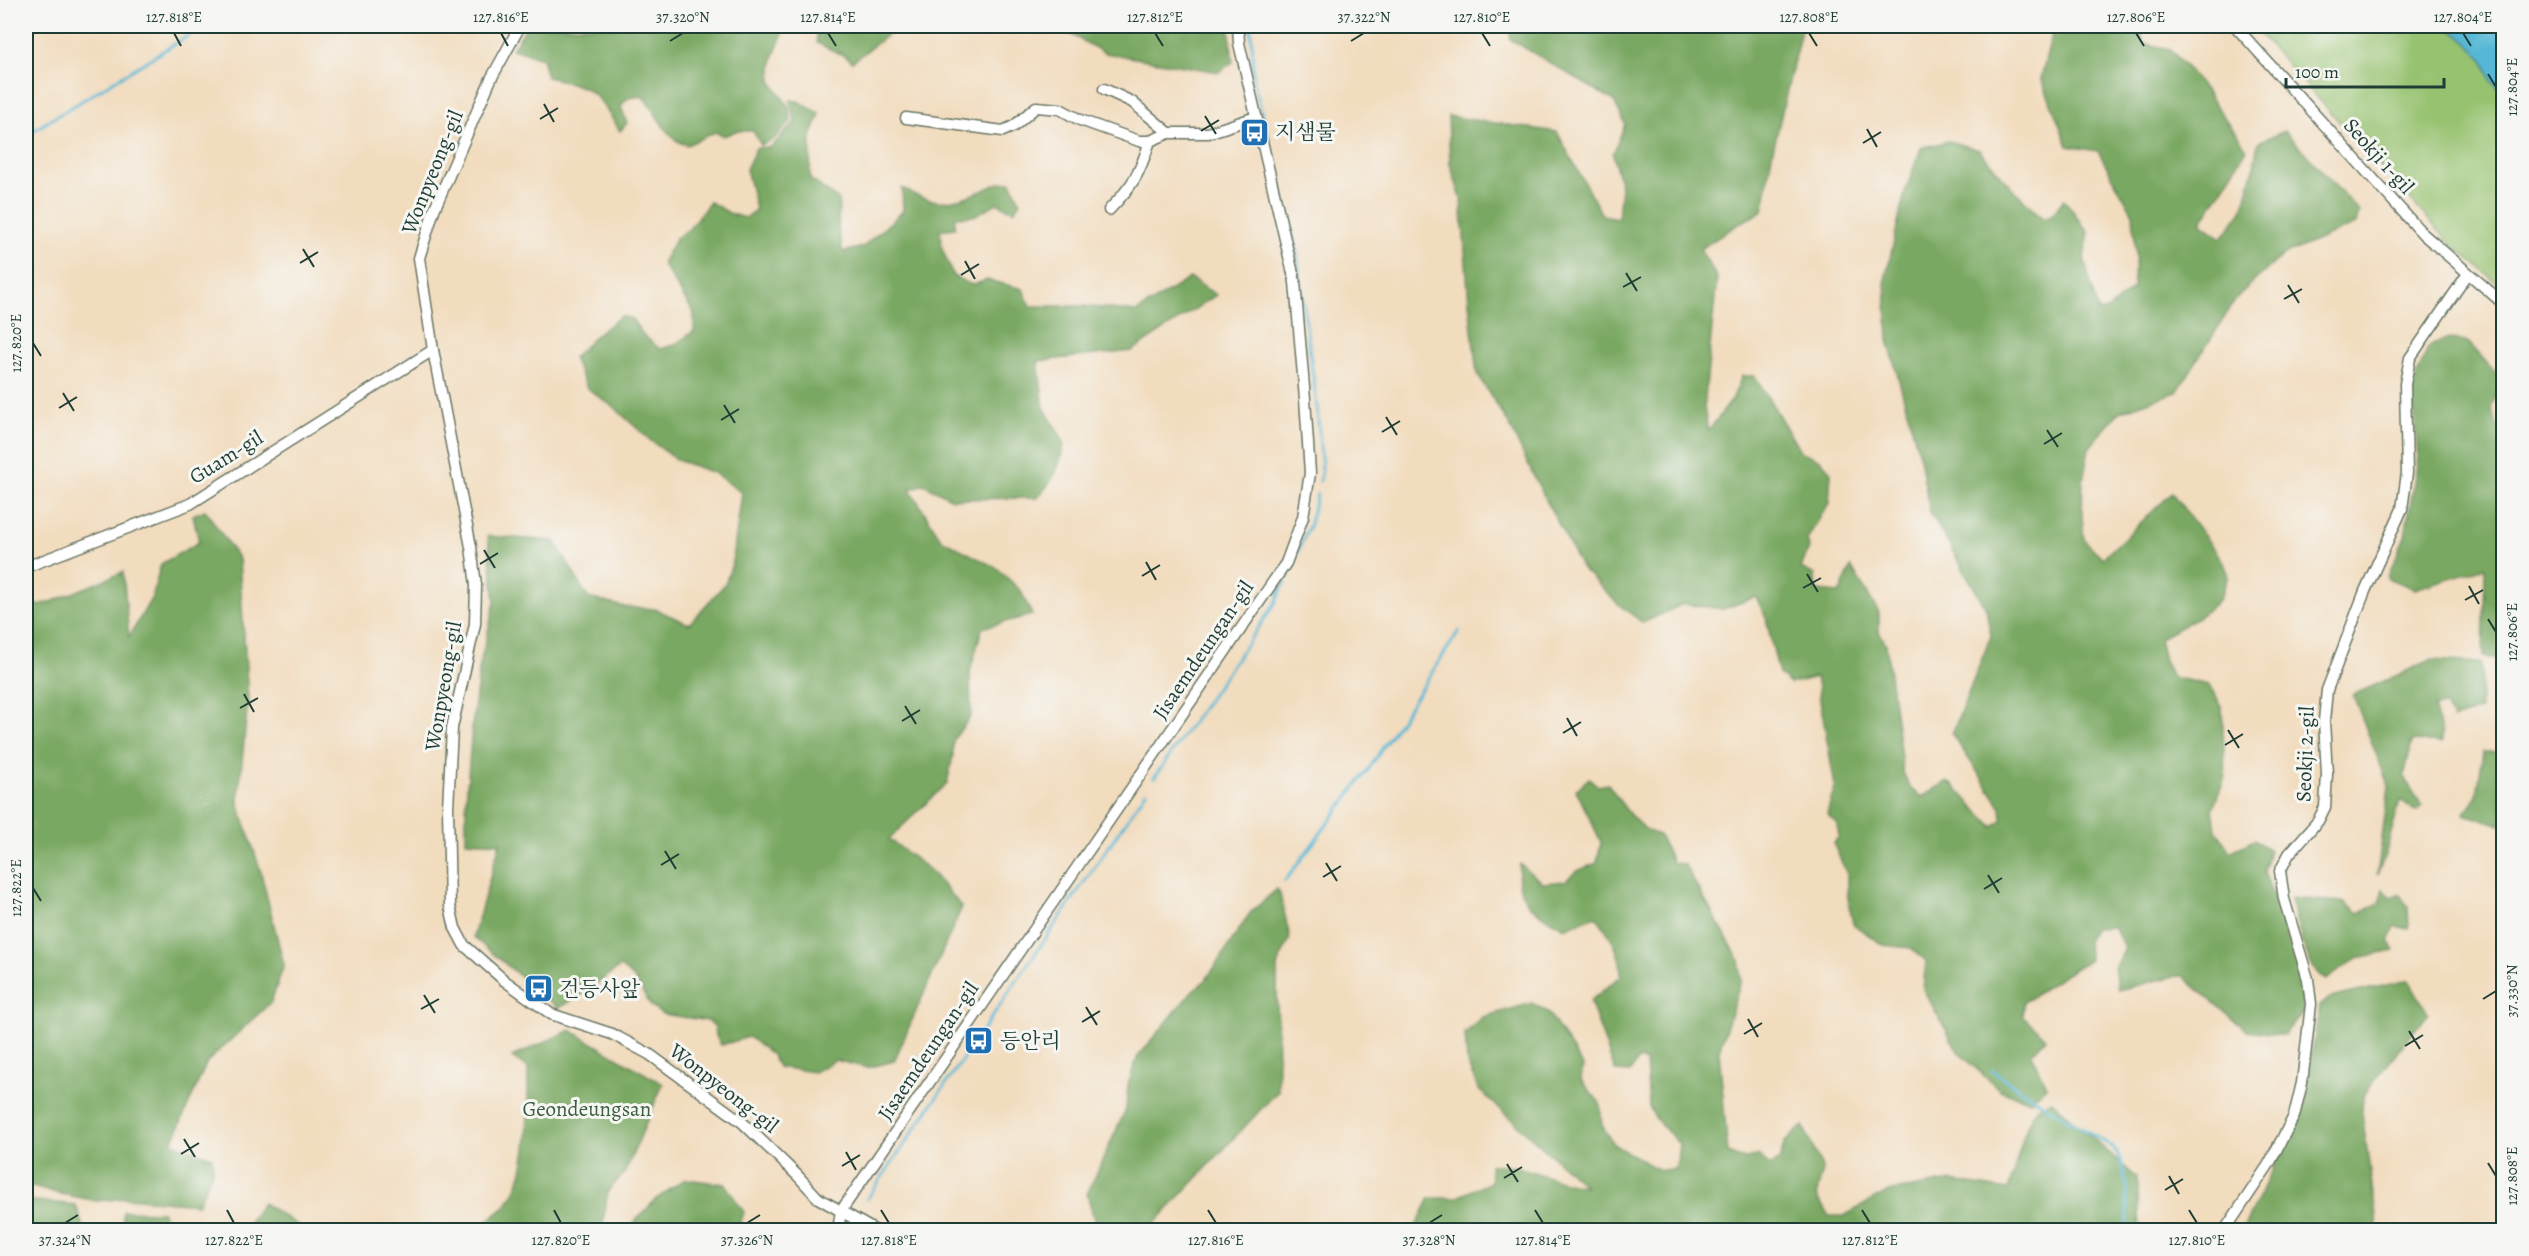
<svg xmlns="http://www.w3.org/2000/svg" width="2529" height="1256" font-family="Alegreya,'Noto Serif KR',serif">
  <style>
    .green { fill: #97c270; stroke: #5b8052; stroke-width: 1.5 }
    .forest { fill: #79a862; stroke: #4c724b; stroke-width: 1.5 }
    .water { fill: #57b8d6; stroke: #3b7a85; stroke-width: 1.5 }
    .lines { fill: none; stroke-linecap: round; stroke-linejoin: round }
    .stream { stroke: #57b8d6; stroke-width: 3 }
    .minor-casing { stroke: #697564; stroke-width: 13 }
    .minor { stroke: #fff; stroke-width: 10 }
    .ticks { fill: none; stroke: #1f3d34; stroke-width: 2 }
    .labels { text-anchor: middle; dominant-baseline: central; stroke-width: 6; stroke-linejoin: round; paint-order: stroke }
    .poi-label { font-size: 21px; fill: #1f3d34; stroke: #f6f6f2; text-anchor: start }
    .street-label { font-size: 21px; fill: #1f3d34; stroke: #f6f6f2 }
    .park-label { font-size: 21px; fill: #3d5e43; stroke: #f6f6f2 }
    .neatline { fill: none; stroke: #1f3d34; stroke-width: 2 }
    .ticks-label { font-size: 15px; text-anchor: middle; fill: #1f3d34 }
  </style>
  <rect width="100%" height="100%" fill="#f6f6f2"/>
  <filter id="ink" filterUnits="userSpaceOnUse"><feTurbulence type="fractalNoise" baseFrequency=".0167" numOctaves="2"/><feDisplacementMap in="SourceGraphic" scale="12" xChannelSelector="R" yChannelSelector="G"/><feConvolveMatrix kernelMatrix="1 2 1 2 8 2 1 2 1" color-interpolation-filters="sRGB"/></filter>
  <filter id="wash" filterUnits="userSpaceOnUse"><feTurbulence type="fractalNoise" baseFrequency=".008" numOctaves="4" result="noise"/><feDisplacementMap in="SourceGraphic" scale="24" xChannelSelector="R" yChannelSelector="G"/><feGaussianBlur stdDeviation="1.35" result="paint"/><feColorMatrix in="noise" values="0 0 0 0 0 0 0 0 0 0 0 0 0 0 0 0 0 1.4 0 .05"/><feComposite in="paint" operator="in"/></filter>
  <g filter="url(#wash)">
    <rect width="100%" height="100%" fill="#f2dcbe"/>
    <polygon class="green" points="2252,26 2445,26 2461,36 2484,61 2491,79 2503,94 2503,288 2448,241"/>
    <g class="forest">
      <path d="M 527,26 L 780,26 L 782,35 L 773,58 L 771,81 L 789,107 L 791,121 L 774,139 L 761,145 L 753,131 L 736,131 L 724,136 L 715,132 L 687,145 C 665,140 657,111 642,96 L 628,98 L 621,106 L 627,123 L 620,131 C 594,90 595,88 547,77 L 542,58 L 512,49 Z"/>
      <polygon points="816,26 899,26 852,62 845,56 817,43"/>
      <polygon points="1055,26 1229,26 1233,62 1219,72 1105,53"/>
      <polygon points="1510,26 1802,26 1771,159 1763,211 1740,223 1700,249 1717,278 1704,407 1708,431 1732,400 1742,376 1755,376 1800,451 1821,460 1831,472 1829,503 1807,539 1809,548 1801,568 1815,575 1816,591 1840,593 1851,567 1879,613 1879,632 1886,644 1903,773 1911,789 1922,797 1946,782 1953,785 1993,827 2002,820 2001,807 1952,734 1991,636 1986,608 1930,512 1920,458 1888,340 1885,280 1905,192 1921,148 1949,141 1979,150 2013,189 2044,219 2053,214 2064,199 2089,233 2084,258 2098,312 2107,310 2133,288 2136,255 2133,214 2098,151 2068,146 2041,78 2054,26 2141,26 2143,43 2170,49 2199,82 2247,149 2201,223 2222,238 2242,211 2253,172 2258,142 2285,131 2359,212 2356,224 2283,255 2238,296 2177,392 2119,412 2089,448 2083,480 2082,515 2084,540 2103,558 2172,493 2221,558 2228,576 2219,600 2200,616 2159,639 2164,660 2172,677 2209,685 2222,707 2225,777 2213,808 2216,829 2230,852 2254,840 2269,849 2264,871 2300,973 2303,1012 2284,1035 2246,1030 2182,976 2170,977 2118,990 2114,968 2125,949 2114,927 2094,928 2088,938 2089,959 2024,1002 2022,1016 2046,1038 2031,1054 2047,1086 2030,1101 2000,1090 1959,1053 1923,989 1926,961 1911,948 1883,945 1853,924 1847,893 1847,874 1833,843 1839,837 1837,824 1827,814 1835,786 1816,677 1790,684 1779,674 1766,618 1756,597 1723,609 1683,604 1643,623 1618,604 1581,567 1533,475 1509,424 1477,374 1469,303 1461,198 1450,164 1448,116 1557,132 1602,215 1618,218 1621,187 1613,154 1625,124 1614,101 1510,39"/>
      <path d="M 790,100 L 798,101 L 820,114 L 811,137 L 810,179 L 839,200 L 838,230 L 843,252 L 863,247 L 903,211 L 902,188 C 931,205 948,205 979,192 C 992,187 997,181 1011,182 L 1020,202 L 1014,211 L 997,203 L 974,216 L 955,217 L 955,228 L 940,230 L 942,248 L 953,276 L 972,285 L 987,280 L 1023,289 L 1030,306 L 1085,306 L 1137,312 L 1190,278 L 1216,295 L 1132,351 L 1038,361 L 1044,408 L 1064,442 C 1060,467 1055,479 1037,498 L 952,499 L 924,484 L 910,489 L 941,539 L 997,568 L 1021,591 L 1032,615 L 982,628 L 970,672 L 971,716 L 953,740 L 953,756 L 947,783 L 889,839 L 930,870 L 962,907 L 894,1061 L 867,1068 L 835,1060 L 814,1072 L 778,1067 L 772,1055 L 749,1037 L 721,1045 L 716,1036 L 715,1027 L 709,1021 L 662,1014 L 651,1006 L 634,978 L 620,967 L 581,995 L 558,1008 L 473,937 L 500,843 L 466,841 L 466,800 L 472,726 L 480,664 L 495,602 L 488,536 L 555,541 L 588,598 L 625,607 L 655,609 L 689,624 L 725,584 L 732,564 L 742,493 L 714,473 L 677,460 L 651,441 L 616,409 L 587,388 L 573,358 L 595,336 L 621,316 L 632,319 L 643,335 L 660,349 L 674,345 L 694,331 L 694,313 L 662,263 L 676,238 L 689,229 L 710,202 L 731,214 L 746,218 L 756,209 L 746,169 L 756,148 L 771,147 L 795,122 Z"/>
      <polygon points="2449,338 2469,343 2503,381 2491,407 2504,444 2503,659 2483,657 2485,567 2415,589 2387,578 2405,536 2418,458 2412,388 2428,347"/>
      <polygon points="205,510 239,559 248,700 238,802 260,869 284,965 271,1002 207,1062 172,1143 212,1157 213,1171 198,1204 126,1198 97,1201 56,1193 26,1184 26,608 51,602 123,572 129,637 152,597 161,564 199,542 193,515"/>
      <polygon points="2431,660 2480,663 2482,675 2480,710 2452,720 2445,705 2434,707 2442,733 2442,743 2412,741 2404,777 2422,806 2416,812 2400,800 2385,856 2377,875 2389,787 2353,695"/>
      <polygon points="2483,752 2503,752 2502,825 2464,814 2477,795"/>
      <path d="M 1589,778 L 1598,786 L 1608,784 C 1620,801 1637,831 1659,835 L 1673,863 L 1684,864 L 1739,959 L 1741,981 L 1719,1051 L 1728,1153 L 1745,1160 L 1758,1155 L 1770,1166 L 1779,1160 L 1785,1142 L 1803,1126 L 1823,1170 L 1816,1196 L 1829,1216 L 1844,1216 L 1887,1192 L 1952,1181 L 2008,1190 C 2016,1169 2023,1126 2036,1110 C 2040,1104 2046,1103 2052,1101 L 2137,1178 L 2140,1230 L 1414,1230 L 1430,1198 L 1455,1198 L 1491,1182 L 1490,1165 C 1523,1162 1552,1183 1585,1186 L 1479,1090 L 1467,1063 L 1465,1033 L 1483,1017 L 1532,1003 L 1548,1012 L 1583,1066 L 1581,1080 L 1600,1103 L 1602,1125 L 1613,1144 L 1659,1170 L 1676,1169 L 1679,1144 L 1656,1119 L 1649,1107 L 1646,1062 L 1639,1059 L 1630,1072 L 1615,1071 L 1590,1001 L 1621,976 C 1622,953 1609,933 1596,916 L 1565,928 C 1536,913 1512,900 1520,864 L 1543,883 L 1565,881 L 1577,871 L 1597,863 L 1601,842 L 1576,790 Z"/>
      <polygon points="1277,889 1280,894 1290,938 1277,966 1278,1091 1155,1223 1152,1230 1097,1230 1087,1194 1126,1109 1128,1085 1137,1058 1193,990 1206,980 1250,913"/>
      <path d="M 2383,889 L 2392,898 L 2400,894 L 2408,907 L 2409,929 L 2395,926 L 2389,942 L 2394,951 L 2357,958 L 2326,980 C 2304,967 2297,922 2291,898 L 2343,902 L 2359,913 L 2379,903 Z"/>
      <polygon points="2409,980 2428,1013 2363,1096 2362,1113 2378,1230 2242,1230 2302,1111 2320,1006 2330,998"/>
      <path d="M 570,1030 L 663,1084 L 625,1172 L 608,1191 L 602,1230 L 474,1230 C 485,1222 499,1214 507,1204 C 533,1170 527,1109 528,1068 L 512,1057 Z"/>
      <polygon points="685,1179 725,1184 744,1212 738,1230 627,1230 656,1199"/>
      <polygon points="26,1200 76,1205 84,1230 26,1230"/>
      <polygon points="263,1203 305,1230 243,1230"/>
      <polygon points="123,1211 163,1212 166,1230 123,1230"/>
    </g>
    <polygon class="water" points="2445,26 2503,26 2503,94 2491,79 2484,61 2461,36"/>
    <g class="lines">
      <g class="stream">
        <polyline points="1251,26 1254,82 1296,247 1317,407 1322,469 1320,481"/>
        <polyline points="26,135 204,26"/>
        <polyline points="1154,778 1276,602 1310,524 1317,494"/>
        <polyline points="1285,881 1370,767 1459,631"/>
        <path d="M 1992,1070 L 2020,1090 L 2113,1147 C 2130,1171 2126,1202 2128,1230"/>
        <polyline points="867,1199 1146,792"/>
      </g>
    </g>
  </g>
  <g filter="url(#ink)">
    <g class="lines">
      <defs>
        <g id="minor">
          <polyline points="520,26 491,79 434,210 419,258 433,350 471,547 476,585 475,624 452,728 448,808 450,906 455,928 464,945 505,981 551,1014 612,1034 649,1054 742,1122 798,1176 818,1198 874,1230"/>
          <polyline points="2235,26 2423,234 2504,304"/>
          <polyline points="1104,89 1132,102 1169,133"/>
          <polyline points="906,118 1003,131 1014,126 1036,107 1060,109 1080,120 1139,141 1150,141 1169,133 1208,133 1256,117"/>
          <path d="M 1109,210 C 1134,184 1139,175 1150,141"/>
          <polyline points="26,567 190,504 433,350"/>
          <polyline points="838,1230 841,1211 1286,563 1303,517 1310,473 1305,399 1295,282 1239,43 1238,26"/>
          <polyline points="2225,1230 2269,1164 2294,1116 2302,1083 2311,1004 2308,979 2284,899 2280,871 2289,854 2318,821 2325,807 2327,774 2324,721 2327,690 2365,591 2402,509 2407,473 2405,384 2410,358 2467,275"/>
        </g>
      </defs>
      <use href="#minor" class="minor-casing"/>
      <use href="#minor" class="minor"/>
    </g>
  </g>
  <path class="ticks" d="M 174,33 L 181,46M 501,33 L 508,46M 828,33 L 836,46M 1155,33 L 1163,46M 1482,33 L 1490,46M 1809,33 L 1817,46M 2136,33 L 2144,46M 2463,33 L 2471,46M 670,41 L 683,33M 1351,41 L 1364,33M 2488,74 L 2496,87M 544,104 L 554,122M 1205,116 L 1216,134M 540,119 L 558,108M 1867,129 L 1877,147M 1201,131 L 1219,120M 1863,143 L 1881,132M 303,249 L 314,267M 965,261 L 975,279M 300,263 L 318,252M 1626,273 L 1637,291M 961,275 L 979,264M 2288,285 L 2299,303M 1623,287 L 1641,277M 2284,299 L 2302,289M 33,343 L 41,356M 63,393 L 74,411M 724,405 L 735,423M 59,408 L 77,397M 1386,417 L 1397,435M 721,420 L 739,409M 2047,430 L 2058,447M 1382,432 L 1400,421M 2044,444 L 2062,433M 484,550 L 495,568M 1146,562 L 1156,580M 480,564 L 498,553M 1807,574 L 1818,592M 1142,576 L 1160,565M 2469,586 L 2479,604M 1803,588 L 1821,578M 2465,600 L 2483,590M 2488,619 L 2496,632M 244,694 L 254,712M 905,706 L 916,724M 240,708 L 258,698M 1567,718 L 1577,736M 902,721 L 920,710M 2228,730 L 2239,748M 1563,733 L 1581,722M 2225,745 L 2243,734M 665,851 L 676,869M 1326,863 L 1337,881M 661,865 L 679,854M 1988,875 L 1999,893M 1323,877 L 1341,866M 33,888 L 41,901M 1984,889 L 2002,878M 424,995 L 435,1013M 2483,999 L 2496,991M 1086,1007 L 1097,1025M 421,1009 L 439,999M 1748,1019 L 1758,1037M 1082,1022 L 1100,1011M 2409,1031 L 2420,1049M 1744,1034 L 1762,1023M 2405,1046 L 2423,1035M 184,1139 L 195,1157M 846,1152 L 856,1170M 181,1154 L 199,1143M 2488,1163 L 2496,1176M 1507,1164 L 1518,1182M 842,1166 L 860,1155M 2169,1176 L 2179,1194M 1504,1178 L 1522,1167M 2165,1190 L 2183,1179M 227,1210 L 234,1223M 554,1210 L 561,1223M 881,1210 L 889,1223M 1208,1210 L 1216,1223M 1535,1210 L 1543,1223M 1862,1210 L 1870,1223M 2189,1210 L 2197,1223M 65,1223 L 78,1215M 747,1223 L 760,1215M 1429,1223 L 1442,1215"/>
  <defs>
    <symbol id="bus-square" viewBox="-11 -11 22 22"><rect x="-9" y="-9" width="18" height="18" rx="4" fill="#1f6fb2" stroke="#f6f6f2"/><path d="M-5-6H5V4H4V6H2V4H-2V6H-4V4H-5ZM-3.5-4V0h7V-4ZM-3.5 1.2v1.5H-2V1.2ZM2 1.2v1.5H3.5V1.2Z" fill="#fff"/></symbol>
  </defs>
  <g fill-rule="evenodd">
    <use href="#bus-square" x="1238" y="116" width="33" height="33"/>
    <use href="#bus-square" x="522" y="972" width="33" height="33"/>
    <use href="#bus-square" x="962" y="1024" width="33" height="33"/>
  </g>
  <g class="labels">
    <g class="poi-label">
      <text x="1275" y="132">지샘물</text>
      <text x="559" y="989">건등사앞</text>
      <text x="1000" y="1041">등안리</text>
    </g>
    <g class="street-label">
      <text transform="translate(2379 156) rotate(48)">Seokji 1-gil</text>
      <text transform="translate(432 172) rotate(-68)">Wonpyeong-gil</text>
      <text transform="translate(226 457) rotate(-32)">Guam-gil</text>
      <text transform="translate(1203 650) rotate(-56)">Jisaemdeungan-gil</text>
      <text transform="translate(443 686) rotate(-80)">Wonpyeong-gil</text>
      <text transform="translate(2305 754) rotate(-88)">Seokji 2-gil</text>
      <text transform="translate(928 1051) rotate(-56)">Jisaemdeungan-gil</text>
      <text transform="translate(724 1088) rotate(38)">Wonpyeong-gil</text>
    </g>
    <g class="park-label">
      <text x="587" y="1109">Geondeungsan</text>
    </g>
  </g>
  <rect width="2529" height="1256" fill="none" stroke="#f6f6f2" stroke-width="66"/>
  <path d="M2286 78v9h158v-9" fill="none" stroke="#1f3d34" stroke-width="3"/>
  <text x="2295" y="78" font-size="18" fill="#1f3d34" stroke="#f6f6f2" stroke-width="4.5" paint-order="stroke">100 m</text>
  <rect x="33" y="33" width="2463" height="1190" class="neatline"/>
  <g class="ticks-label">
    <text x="174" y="22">127.818°E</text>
    <text x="501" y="22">127.816°E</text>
    <text x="683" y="22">37.320°N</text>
    <text x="828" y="22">127.814°E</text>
    <text x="1155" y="22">127.812°E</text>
    <text x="1364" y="22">37.322°N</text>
    <text x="1482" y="22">127.810°E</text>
    <text x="1809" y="22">127.808°E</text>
    <text x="2136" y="22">127.806°E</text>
    <text x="2463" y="22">127.804°E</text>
    <text transform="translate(2512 87) rotate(-90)" y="5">127.804°E</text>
    <text transform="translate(16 343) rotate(-90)" y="5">127.820°E</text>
    <text transform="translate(2512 632) rotate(-90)" y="5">127.806°E</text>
    <text transform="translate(16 888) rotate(-90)" y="5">127.822°E</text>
    <text transform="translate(2512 991) rotate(-90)" y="5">37.330°N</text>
    <text transform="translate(2512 1176) rotate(-90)" y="5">127.808°E</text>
    <text x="65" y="1245">37.324°N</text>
    <text x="234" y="1245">127.822°E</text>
    <text x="561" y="1245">127.820°E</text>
    <text x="747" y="1245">37.326°N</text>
    <text x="889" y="1245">127.818°E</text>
    <text x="1216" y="1245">127.816°E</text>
    <text x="1429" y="1245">37.328°N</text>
    <text x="1543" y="1245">127.814°E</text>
    <text x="1870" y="1245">127.812°E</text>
    <text x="2197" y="1245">127.810°E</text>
  </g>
</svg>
